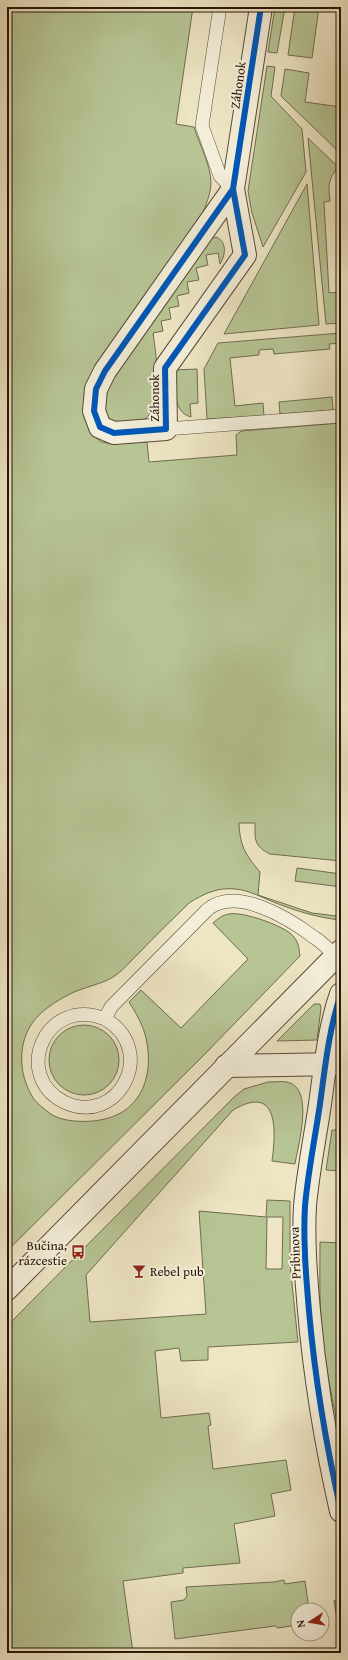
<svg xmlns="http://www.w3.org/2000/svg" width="348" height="1660" font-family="'Gentium Book Plus',serif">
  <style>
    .green { fill: #b7c595; stroke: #706c4e; fill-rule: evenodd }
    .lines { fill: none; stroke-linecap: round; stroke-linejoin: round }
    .lane-casing { stroke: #594836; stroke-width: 14 }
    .street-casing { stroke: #594836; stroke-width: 24 }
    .lane { stroke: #f3eed9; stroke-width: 13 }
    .street { stroke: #f3eed9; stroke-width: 22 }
    .cycleway-casing { stroke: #f3eed9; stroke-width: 8 }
    .cycleway { stroke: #0057b8; stroke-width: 6 }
    .labels { text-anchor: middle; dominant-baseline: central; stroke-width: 4; stroke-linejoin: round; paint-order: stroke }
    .street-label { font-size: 13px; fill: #281407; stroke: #f3eed9 }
    .poi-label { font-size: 13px; fill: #281407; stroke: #f3eed9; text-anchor: end }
  </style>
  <rect width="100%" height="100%" fill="#ede5c4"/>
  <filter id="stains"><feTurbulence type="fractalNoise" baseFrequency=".005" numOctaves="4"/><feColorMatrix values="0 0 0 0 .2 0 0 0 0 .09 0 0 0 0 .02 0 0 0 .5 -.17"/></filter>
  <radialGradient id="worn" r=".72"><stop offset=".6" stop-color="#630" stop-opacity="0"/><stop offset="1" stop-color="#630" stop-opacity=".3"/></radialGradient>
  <g class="green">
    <path d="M 7,7 L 193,7 L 176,124 L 194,127 C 199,143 211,166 211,183 C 211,193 206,204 203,213 L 92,374 L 93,435 L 101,442 L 113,444 L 147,442 L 149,462 L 237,455 L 236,435 L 241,431 L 341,423 L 341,861 L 270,854 C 254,846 255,840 255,823 L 239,823 C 240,846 245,854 260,872 L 258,895 L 312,913 L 337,916 L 341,890 L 341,920 C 319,918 296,911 276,903 C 263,898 249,890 235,889 C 218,887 203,894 189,903 C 173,919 156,935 140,952 C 132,959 125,969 116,975 C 105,984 82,987 68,995 C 55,1002 42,1010 33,1022 C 17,1044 19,1074 32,1096 C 35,1102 42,1107 47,1111 C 59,1123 89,1123 105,1119 C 143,1110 154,1073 146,1038 C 143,1025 136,1013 129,1002 L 141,990 L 181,1028 L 248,959 L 213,923 C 218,919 222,915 229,914 C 242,911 285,926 293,936 C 299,942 299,949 300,956 L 204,1055 L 7,1251 Z"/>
    <polygon points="275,7 285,7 277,53 268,52"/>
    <polygon points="295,7 319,7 312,58 288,55"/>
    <polygon points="267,66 275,67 271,96 302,129 306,172 263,247 252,213 248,191"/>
    <polygon points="285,69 309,73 305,102 341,107 341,154 281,96"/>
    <path d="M 308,138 L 338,167 C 328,180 328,185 330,201 L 324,202 L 329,293 L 341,292 L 341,323 L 326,324 Z"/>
    <polygon points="307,184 319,325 224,334"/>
    <path d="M 216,237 C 228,242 225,256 220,264 L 218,253 L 206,255 L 208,265 L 196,268 L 199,280 L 187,282 L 189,293 L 177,296 L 179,306 L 169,308 L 171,319 L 161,321 L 163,331 L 153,333 C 156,354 162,394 151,412 C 149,416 145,419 142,421 C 136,422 127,425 120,424 C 102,422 103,399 106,386 L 212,238 Z"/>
    <polygon points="341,333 341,343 329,344 330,349 274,354 273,349 259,350 259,355 230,358 235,406 263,403 264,416 207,419 204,369 218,343"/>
    <path d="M 197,369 L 198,403 L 190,404 L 191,417 C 172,412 175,386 174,370 Z"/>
    <polygon points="332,397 333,410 280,414 279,402"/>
    <polygon points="297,868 341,874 341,887 295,881"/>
    <polygon points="314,1004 320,1004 321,1008 317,1040 277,1041"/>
    <circle cx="84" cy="1060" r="35"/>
    <path d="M 268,1082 C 274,1082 282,1081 287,1082 C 315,1088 298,1145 295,1164 L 272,1161 C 276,1131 279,1083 233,1110 L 86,1275 L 90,1322 L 206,1314 L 199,1211 L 266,1217 L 267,1200 L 290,1201 L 290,1264 L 298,1342 L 208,1347 L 208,1360 L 181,1361 L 179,1348 L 155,1351 L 161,1418 L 209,1413 L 211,1425 L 208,1426 L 213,1469 L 286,1460 L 291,1490 L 271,1494 L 275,1516 L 234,1524 L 240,1563 L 183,1568 L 183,1573 L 123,1581 L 133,1653 L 7,1653 L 7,1326 L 234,1097 L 244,1089 ZM 267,1217 L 283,1217 L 282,1269 L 266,1269 Z"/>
    <polygon points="341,1117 341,1171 326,1170 332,1130 339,1130"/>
    <path d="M 320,1242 L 341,1243 L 340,1437 C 333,1402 325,1367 322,1331 C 319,1301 320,1272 320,1242 Z"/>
    <polygon points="284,1580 285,1584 305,1581 309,1610 298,1610 298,1625 278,1628 275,1626 175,1639 171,1602 184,1600 187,1596 186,1587 274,1582"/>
    <polygon points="341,1600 341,1643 334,1601"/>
  </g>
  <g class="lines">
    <defs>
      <g id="lane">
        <polyline points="220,7 202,126 220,176 233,189"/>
        <polyline points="166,429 341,416"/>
        <path d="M 105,1019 C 45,995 12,1076 64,1102 C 118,1128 159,1050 105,1019 L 111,1007 L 207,910 C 236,885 290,919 315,938 C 323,943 329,950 336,956"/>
      </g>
      <g id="street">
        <polyline points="233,189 105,371 96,389 94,411 100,427 114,433 166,429 165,368 245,255 233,189 261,7"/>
        <path d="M 341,994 C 329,1028 325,1068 320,1104 C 315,1138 308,1172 305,1206 C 303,1241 306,1276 309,1311 C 315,1379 326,1445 341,1511"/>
        <polyline points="226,1066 340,1064"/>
        <polyline points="7,1289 341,951"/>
      </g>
    </defs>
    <use href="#lane" class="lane-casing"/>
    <use href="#street" class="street-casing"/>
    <use href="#lane" class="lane"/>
    <use href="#street" class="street"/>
    <defs>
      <g id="cycleway">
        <polyline points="233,189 105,371 96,389 94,411 100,427 114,433 166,429 165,368 245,255 233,189 261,7"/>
        <path d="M 341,994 C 329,1028 325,1068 320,1104 C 315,1138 308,1172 305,1206 C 303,1241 306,1276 309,1311 C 315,1379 326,1445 341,1511"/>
      </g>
    </defs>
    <use href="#cycleway" class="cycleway-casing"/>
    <use href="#cycleway" class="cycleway"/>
  </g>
  <defs>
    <symbol id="bus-bare" viewBox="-9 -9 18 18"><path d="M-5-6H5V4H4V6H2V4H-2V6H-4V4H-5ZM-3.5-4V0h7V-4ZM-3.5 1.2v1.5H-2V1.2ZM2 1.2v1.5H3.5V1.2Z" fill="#8f2418" stroke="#f3eed9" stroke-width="2.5" paint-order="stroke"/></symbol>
    <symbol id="bar-bare" viewBox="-9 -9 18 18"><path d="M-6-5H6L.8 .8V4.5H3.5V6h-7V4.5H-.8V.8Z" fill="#8f2418" stroke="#f3eed9" stroke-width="2.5" paint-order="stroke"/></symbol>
  </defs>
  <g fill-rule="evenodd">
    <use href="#bus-bare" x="68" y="1242" width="20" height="20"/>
    <use href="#bar-bare" x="129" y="1261" width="20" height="20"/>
  </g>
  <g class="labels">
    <g class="street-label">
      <text transform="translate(238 85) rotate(-82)">Záhonok</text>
      <text transform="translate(154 398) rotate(-90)">Záhonok</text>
      <text transform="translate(295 1253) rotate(-92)">Pribinova</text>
    </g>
    <g class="poi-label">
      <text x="67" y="1245">Bučina,<tspan x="67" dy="15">rázcestie</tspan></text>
      <text x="150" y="1271" text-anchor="start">Rebel pub</text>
    </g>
  </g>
  <rect width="348" height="1660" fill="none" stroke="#ede5c4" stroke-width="24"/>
  <rect x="8" y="8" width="332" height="1644" fill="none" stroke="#281407" stroke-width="2"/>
  <rect x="12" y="12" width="324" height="1636" fill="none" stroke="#281407"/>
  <g transform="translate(310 1622) rotate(258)"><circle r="19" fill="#f3eed9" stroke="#a29785"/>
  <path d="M0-3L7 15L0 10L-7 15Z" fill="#8f2418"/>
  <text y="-6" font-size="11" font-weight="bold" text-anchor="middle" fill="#281407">N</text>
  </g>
  <rect width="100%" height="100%" filter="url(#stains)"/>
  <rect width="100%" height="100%" fill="url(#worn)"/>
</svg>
